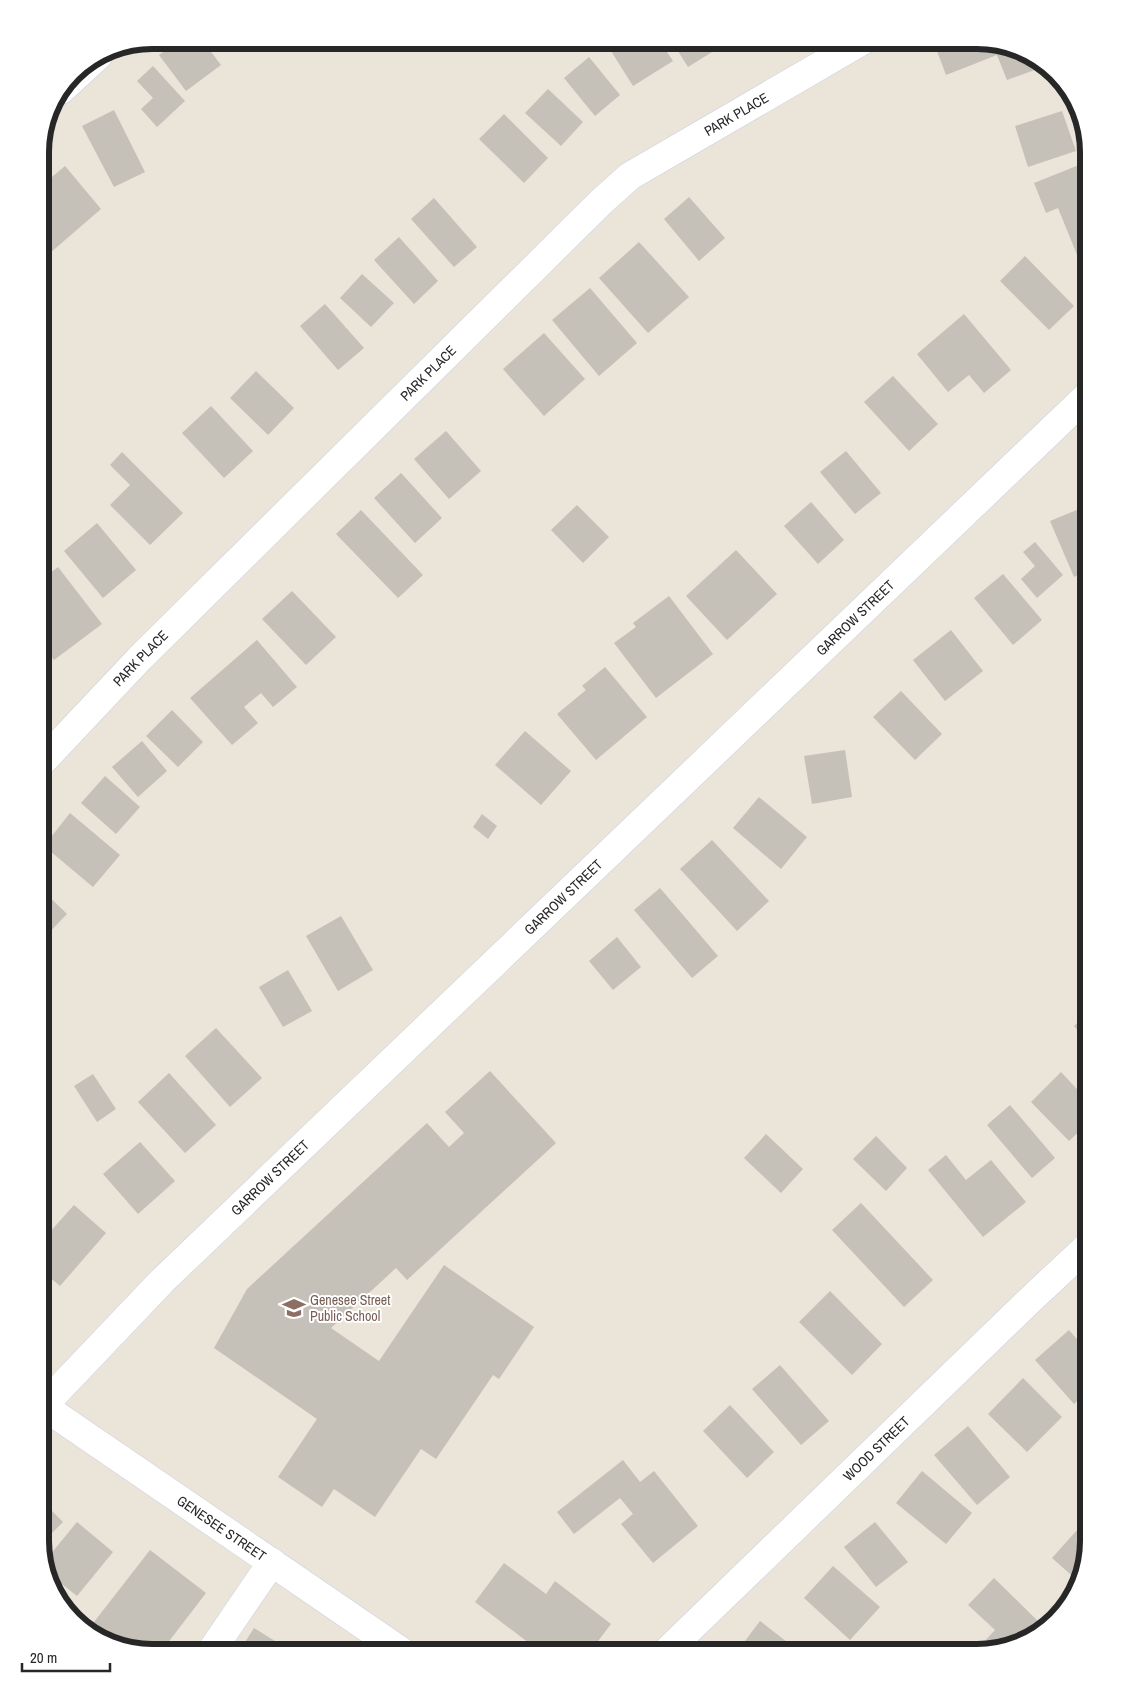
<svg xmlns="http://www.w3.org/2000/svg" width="1129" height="1693" font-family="'Archivo Narrow',sans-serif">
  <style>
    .building { fill: #c5c1b9 }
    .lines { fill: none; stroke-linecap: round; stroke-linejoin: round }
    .minor-casing { stroke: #ced0e0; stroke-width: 29 }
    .secondary-casing { stroke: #ced0e0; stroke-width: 29 }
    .minor { stroke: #fff; stroke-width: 28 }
    .secondary { stroke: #fff; stroke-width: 28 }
    .labels { text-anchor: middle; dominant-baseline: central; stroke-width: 4; stroke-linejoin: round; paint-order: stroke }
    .street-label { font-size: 14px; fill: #272727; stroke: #fff }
    .education-label { font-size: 14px; fill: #785e54; stroke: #fff; text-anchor: start }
    .rim { fill: none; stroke: #272727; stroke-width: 6 }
  </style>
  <rect width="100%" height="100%" fill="#eae4d9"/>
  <g class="building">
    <polygon points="179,40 202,40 221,65 186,91 159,55"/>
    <polygon points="611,40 659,40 673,61 633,86 606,43"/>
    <polygon points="671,40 727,40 728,42 688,67"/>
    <polygon points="941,40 984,40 1039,59 1046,66 1007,80 997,55 946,75 934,43"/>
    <polygon points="589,57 620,95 595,116 564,78"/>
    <polygon points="153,66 185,101 157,127 141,109 153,98 137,81"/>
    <polygon points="548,89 583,122 561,146 525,113"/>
    <polygon points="114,110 145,172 114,187 82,126"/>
    <polygon points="1062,111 1076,151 1028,167 1015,126"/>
    <polygon points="504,114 548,158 524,183 479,139"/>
    <polygon points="1089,161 1089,270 1084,272 1058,208 1046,213 1034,183"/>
    <polygon points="65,166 101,209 50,253 40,242 40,187"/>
    <polygon points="689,197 725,238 699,261 664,219"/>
    <polygon points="434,198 477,247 454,267 411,219"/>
    <polygon points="399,237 438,281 414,304 374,260"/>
    <polygon points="639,242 689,297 648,333 599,278"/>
    <polygon points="1025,256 1074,306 1049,330 1000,281"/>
    <polygon points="40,265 49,274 40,282"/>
    <polygon points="362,274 394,303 371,327 340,298"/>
    <polygon points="590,288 637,343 599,376 552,320"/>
    <polygon points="325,304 364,348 338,370 300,326"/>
    <polygon points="964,314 1011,370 984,393 969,375 948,392 917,354"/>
    <polygon points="544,333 585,379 544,416 503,369"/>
    <polygon points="256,371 294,408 268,435 230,398"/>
    <polygon points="893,376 938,424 909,451 864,402"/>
    <polygon points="211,406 253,451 224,478 182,433"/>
    <polygon points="446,431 481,471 449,499 414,459"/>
    <polygon points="846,451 881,493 855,514 820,472"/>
    <polygon points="122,452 183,513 150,545 110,505 130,485 110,465"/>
    <polygon points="401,473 442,518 415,543 374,498"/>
    <polygon points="811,502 844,540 818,564 784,526"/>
    <polygon points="577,505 609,537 583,563 551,530"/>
    <polygon points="1084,507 1089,519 1089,570 1074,577 1050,521"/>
    <polygon points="361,510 423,575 398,598 336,534"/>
    <polygon points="97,523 136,570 103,598 64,551"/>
    <polygon points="1035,542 1063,575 1037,598 1021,579 1035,566 1023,552"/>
    <polygon points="736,550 777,594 727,640 686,596"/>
    <polygon points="58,567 102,624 54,660 40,642 40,581"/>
    <polygon points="1003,574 1042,620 1013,645 974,598"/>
    <polygon points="292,591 336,637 306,665 262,619"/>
    <polygon points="669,596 713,654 656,698 614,643 636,627 633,623"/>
    <polygon points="951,630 983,671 945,701 913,660"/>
    <polygon points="257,640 297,687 273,707 261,693 244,707 258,723 232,745 190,698"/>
    <polygon points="605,667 647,717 596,760 557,714 586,690 582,686"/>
    <polygon points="901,691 942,734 915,760 873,717"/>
    <polygon points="172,710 203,742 178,767 146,736"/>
    <polygon points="525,731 571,771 541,805 495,765"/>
    <polygon points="142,741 167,771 138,797 112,767"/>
    <polygon points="845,750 852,797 812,804 804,756"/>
    <polygon points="105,776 140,807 116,834 81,803"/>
    <polygon points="759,797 807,837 781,869 733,828"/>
    <polygon points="70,813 120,855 93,887 44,846"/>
    <polygon points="482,814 497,826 488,839 473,827"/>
    <polygon points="712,840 769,901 737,931 680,869"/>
    <polygon points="40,888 67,914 40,942"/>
    <polygon points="660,888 718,956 692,978 634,910"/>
    <polygon points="341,916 373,970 338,991 306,936"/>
    <polygon points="617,937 641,967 613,990 589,961"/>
    <polygon points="288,970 312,1011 283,1027 259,987"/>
    <polygon points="1089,1012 1089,1043 1074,1026"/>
    <polygon points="216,1028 262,1078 230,1107 185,1056"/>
    <polygon points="490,1071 556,1143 407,1280 396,1268 331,1328 379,1361 444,1265 534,1327 499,1379 493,1375 436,1459 421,1449 375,1517 334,1489 322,1507 278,1477 317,1419 214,1348 247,1289 427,1123 449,1147 464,1133 445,1112"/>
    <polygon points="1061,1072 1089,1102 1089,1122 1069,1141 1031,1102"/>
    <polygon points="169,1073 216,1125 185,1153 138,1102"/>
    <polygon points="93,1074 116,1109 97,1122 74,1086"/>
    <polygon points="1010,1105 1055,1158 1032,1178 987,1125"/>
    <polygon points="766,1134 803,1169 781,1193 744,1158"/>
    <polygon points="876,1136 907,1168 886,1191 853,1159"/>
    <polygon points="140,1142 175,1181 138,1214 103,1174"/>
    <polygon points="946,1155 966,1180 991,1160 1026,1202 983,1237 928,1170"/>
    <polygon points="40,1175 52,1185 40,1199"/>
    <polygon points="861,1203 933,1280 904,1307 832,1230"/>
    <polygon points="74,1205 106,1233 60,1286 40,1269 40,1243"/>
    <polygon points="830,1291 882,1344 852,1375 799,1322"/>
    <polygon points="1089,1324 1089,1340 1081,1332"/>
    <polygon points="1069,1330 1089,1353 1089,1390 1074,1404 1035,1360"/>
    <polygon points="780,1365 829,1421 801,1445 752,1389"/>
    <polygon points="1023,1378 1062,1417 1027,1452 988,1414"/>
    <polygon points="730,1405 774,1452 747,1478 703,1431"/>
    <polygon points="968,1426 1010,1477 977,1505 934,1455"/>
    <polygon points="623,1460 640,1482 654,1471 698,1526 653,1563 621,1524 633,1514 620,1498 574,1534 557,1512"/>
    <polygon points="922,1471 972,1513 946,1544 896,1503"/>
    <polygon points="40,1499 63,1522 41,1544 40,1541"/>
    <polygon points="77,1522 113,1552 77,1596 48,1573 45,1561"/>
    <polygon points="875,1522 908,1562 876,1587 844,1547"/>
    <polygon points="1078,1529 1089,1540 1078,1581 1052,1558"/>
    <polygon points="150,1550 206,1593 160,1653 154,1653 144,1645 139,1651 90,1634 87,1631"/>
    <polygon points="504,1563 546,1594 555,1581 611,1624 589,1653 542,1653 475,1602"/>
    <polygon points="833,1566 880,1607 850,1640 804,1598"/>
    <polygon points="994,1578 1044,1627 1033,1638 986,1651 981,1645 995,1630 968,1605"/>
    <polygon points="760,1621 801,1653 736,1653"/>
    <polygon points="254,1628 283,1646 279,1653 238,1653"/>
  </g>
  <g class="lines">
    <defs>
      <g id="minor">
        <polyline points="61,90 98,56"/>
        <path id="s1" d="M 40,764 L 140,658 L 602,201 L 630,176 L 864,40"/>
        <path id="s2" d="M 43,1406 L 162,1281 L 1089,394"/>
        <polyline points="210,1653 272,1562"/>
        <path id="s3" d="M 665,1653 L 1030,1300 L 1089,1245"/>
      </g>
      <g id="secondary">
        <path id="s4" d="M 40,1404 L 404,1653"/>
      </g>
    </defs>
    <use href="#minor" class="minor-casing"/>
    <use href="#secondary" class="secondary-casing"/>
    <use href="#minor" class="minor"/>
    <use href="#secondary" class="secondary"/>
  </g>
  <defs>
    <symbol id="school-bare" viewBox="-9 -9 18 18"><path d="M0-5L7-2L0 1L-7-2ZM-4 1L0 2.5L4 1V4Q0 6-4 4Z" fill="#8d6e63" stroke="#fff" stroke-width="2.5" paint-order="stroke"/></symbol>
  </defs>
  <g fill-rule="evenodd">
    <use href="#school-bare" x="278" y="1292" width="32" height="32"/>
  </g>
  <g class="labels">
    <g class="street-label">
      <text stroke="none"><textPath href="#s1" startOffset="956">PARK PLACE</textPath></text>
      <text stroke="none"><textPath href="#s1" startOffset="551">PARK PLACE</textPath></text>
      <text stroke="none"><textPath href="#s2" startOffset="1132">GARROW STREET</textPath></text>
      <text stroke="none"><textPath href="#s1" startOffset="146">PARK PLACE</textPath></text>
      <text stroke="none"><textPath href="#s2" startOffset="728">GARROW STREET</textPath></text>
      <text stroke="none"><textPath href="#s2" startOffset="322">GARROW STREET</textPath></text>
      <text stroke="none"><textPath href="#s3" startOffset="294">WOOD STREET</textPath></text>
      <text stroke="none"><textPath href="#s4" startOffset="220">GENESEE STREET</textPath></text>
    </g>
    <g class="education-label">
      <text x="310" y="1300">Genesee Street<tspan x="310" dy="16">Public School</tspan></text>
    </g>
  </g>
  <path d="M0 0H1129V1693H0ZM152 49H977A103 103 0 0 1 1080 152V1541A103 103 0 0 1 977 1644H152A103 103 0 0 1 49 1541V152A103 103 0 0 1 152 49Z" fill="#fff" fill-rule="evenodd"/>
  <path class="rim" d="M152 49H977A103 103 0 0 1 1080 152V1541A103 103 0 0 1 977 1644H152A103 103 0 0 1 49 1541V152A103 103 0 0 1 152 49Z"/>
  <path d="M22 1663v8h88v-8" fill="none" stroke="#272727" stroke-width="2.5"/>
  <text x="30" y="1663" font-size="15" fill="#272727" stroke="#ffffff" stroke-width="4" paint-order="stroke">20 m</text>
</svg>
